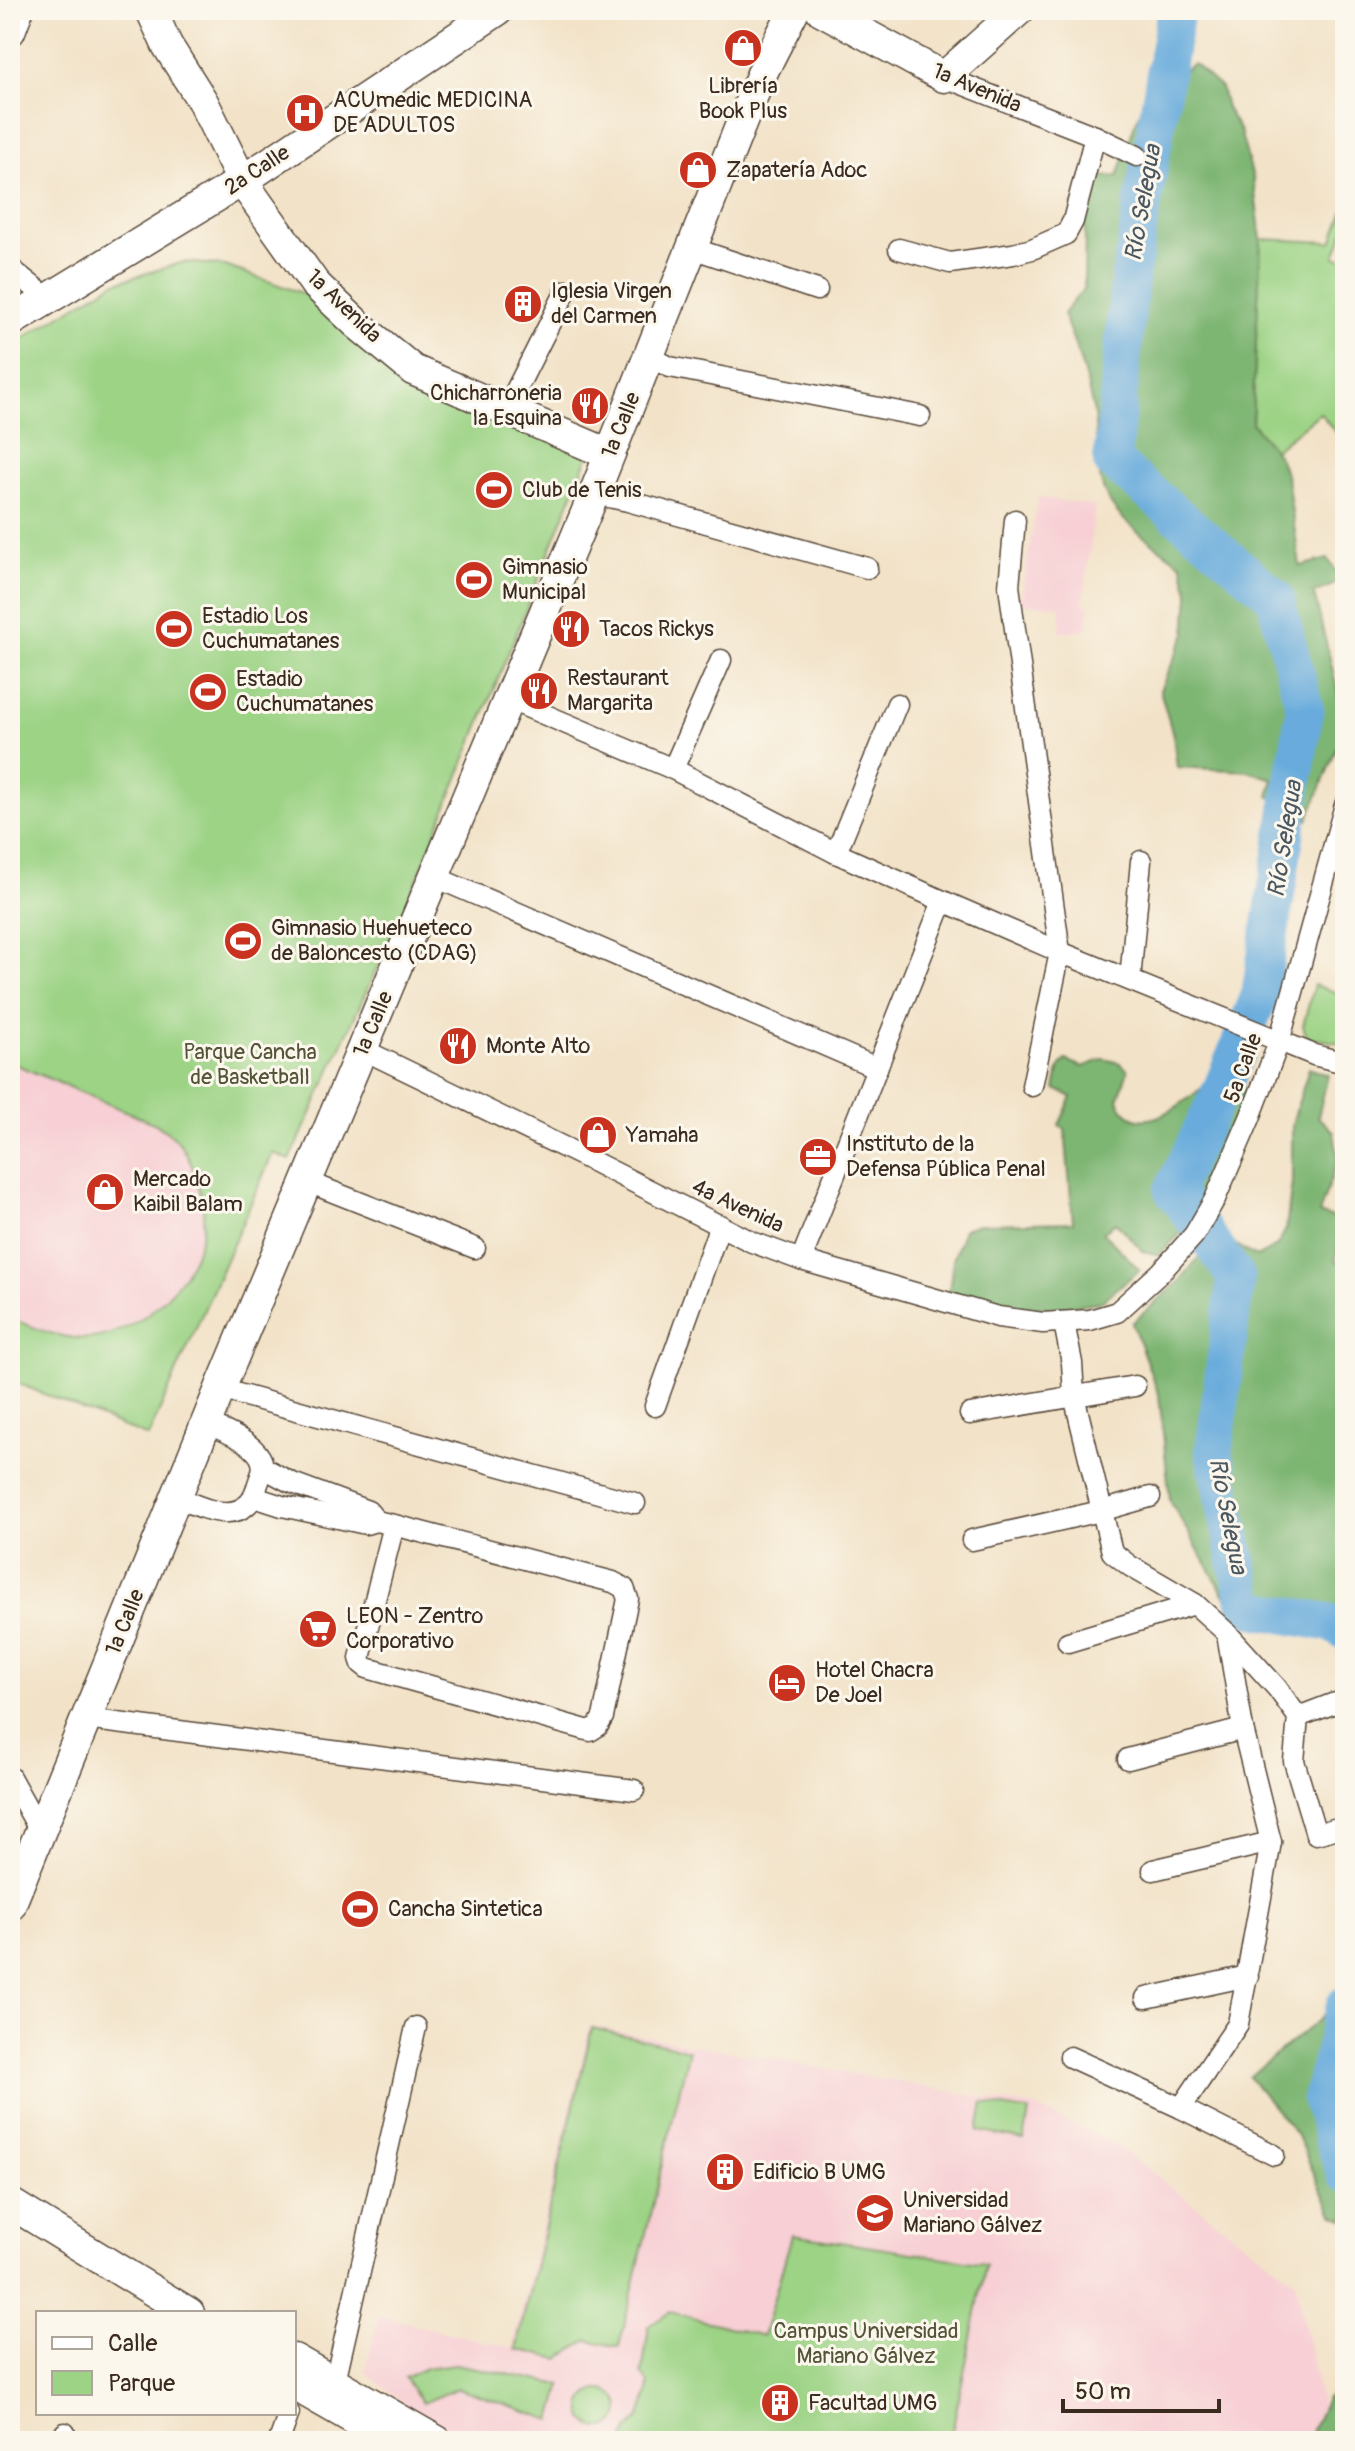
<svg xmlns="http://www.w3.org/2000/svg" width="1355" height="2451" font-family="Pangolin,sans-serif">
  <style>
    .built { fill: #f7cfd4 }
    .green { fill: #9cd385; stroke: #6c7e52; stroke-width: 2 }
    .forest { fill: #7db572; stroke: #5c7048; stroke-width: 2 }
    .lines { fill: none; stroke-linecap: round; stroke-linejoin: round }
    .river { stroke: #67abdc; stroke-width: 38 }
    .street-casing { stroke: #564637; stroke-width: 23 }
    .secondary-casing { stroke: #564637; stroke-width: 33 }
    .street { stroke: #fff; stroke-width: 20 }
    .secondary { stroke: #fff; stroke-width: 30 }
    .labels { text-anchor: middle; dominant-baseline: central; stroke-width: 6; stroke-linejoin: round; paint-order: stroke }
    .poi-label { font-size: 22px; fill: #3b2a1e; stroke: #fbf7ec; text-anchor: start }
    .street-label { font-size: 22px; fill: #3b2a1e; stroke: #fbf7ec }
    .park-label { font-size: 22px; fill: #535438; stroke: #fbf7ec }
    .water-label { font-size: 24px; font-style: italic; fill: #4a5760; stroke: #fbf7ec }
  </style>
  <rect width="100%" height="100%" fill="#fbf7ec"/>
  <filter id="ink" filterUnits="userSpaceOnUse"><feTurbulence type="fractalNoise" baseFrequency=".0125" numOctaves="2"/><feDisplacementMap in="SourceGraphic" scale="16" xChannelSelector="R" yChannelSelector="G"/><feConvolveMatrix kernelMatrix="1 2 1 2 8 2 1 2 1" color-interpolation-filters="sRGB"/></filter>
  <filter id="wash" filterUnits="userSpaceOnUse"><feTurbulence type="fractalNoise" baseFrequency=".006" numOctaves="4" result="noise"/><feDisplacementMap in="SourceGraphic" scale="32" xChannelSelector="R" yChannelSelector="G"/><feGaussianBlur stdDeviation="1.8" result="paint"/><feColorMatrix in="noise" values="0 0 0 0 0 0 0 0 0 0 0 0 0 0 0 0 0 1.4 0 .05"/><feComposite in="paint" operator="in"/></filter>
  <g filter="url(#wash)">
    <rect width="100%" height="100%" fill="#f2e2c7"/>
    <g class="built">
      <polygon points="1038,497 1095,506 1083,604 1089,606 1086,630 1060,632 1061,606 1020,603"/>
      <polygon points="10,1062 156,1124 175,1138 187,1156 203,1205 203,1230 194,1254 182,1278 160,1304 131,1325 98,1337 67,1337 39,1330 10,1318"/>
      <polygon points="590,2026 1035,2107 1116,2145 1295,2281 1329,2441 451,2441 365,2372 379,2316 512,2348"/>
    </g>
    <g class="green">
      <polygon points="1344,210 1345,228 1335,257 1345,259 1345,426 1339,436 1320,413 1274,450 1252,423 1261,239 1332,242"/>
      <path d="M 184,262 L 225,266 L 316,298 L 413,372 L 595,439 L 417,879 L 290,1160 L 273,1153 L 148,1437 L 10,1380 L 10,1318 C 37,1329 69,1343 99,1337 C 148,1326 192,1280 202,1232 C 208,1206 193,1158 176,1139 C 170,1133 162,1129 156,1124 L 10,1062 L 10,346 L 114,283 Z"/>
      <polygon points="1314,985 1345,995 1345,1044 1307,1037 1303,1026"/>
      <polygon points="592,2028 689,2050 619,2347 588,2340 559,2359 516,2349"/>
      <polygon points="983,2103 1029,2112 1024,2140 978,2131"/>
      <path d="M 792,2235 L 986,2264 L 950,2441 L 623,2441 C 626,2431 633,2426 639,2418 C 646,2407 648,2396 649,2383 L 642,2374 L 649,2326 L 670,2312 L 763,2336 Z"/>
      <polygon points="455,2364 562,2385 552,2420 458,2388 423,2403 405,2378 426,2368"/>
      <circle cx="601" cy="2409" r="19"/>
    </g>
    <g class="forest">
      <path d="M 1194,64 L 1221,88 L 1226,108 L 1240,131 L 1253,178 L 1261,239 L 1252,423 L 1279,457 L 1287,478 L 1300,566 L 1328,559 L 1342,581 L 1314,593 L 1338,692 L 1340,739 L 1308,820 L 1269,796 L 1273,779 L 1248,771 L 1177,767 L 1173,735 L 1160,690 L 1186,633 L 1189,594 L 1182,564 C 1160,548 1126,527 1111,504 C 1092,476 1099,441 1093,409 C 1086,376 1076,345 1063,314 L 1084,288 L 1085,229 L 1072,206 L 1098,177 L 1118,176 L 1134,126 L 1150,91 Z"/>
      <path d="M 1104,1059 L 1120,1063 L 1128,1070 L 1118,1100 C 1140,1147 1187,1097 1213,1080 L 1239,1084 L 1246,1089 L 1243,1111 L 1207,1197 L 1183,1231 L 1159,1255 L 1143,1251 L 1115,1222 L 1103,1233 L 1140,1270 L 1100,1302 L 1055,1308 L 1014,1307 L 983,1303 L 949,1292 L 953,1260 L 964,1229 L 978,1224 L 1073,1222 L 1065,1129 L 1059,1125 L 1072,1097 L 1055,1089 L 1059,1069 L 1066,1060 L 1083,1067 Z"/>
      <polygon points="1309,1068 1328,1075 1318,1117 1334,1132 1338,1158 1319,1214 1340,1219 1336,1262 1345,1264 1345,1379 1343,1405 1345,1406 1345,1611 1273,1628 1228,1601 1170,1501 1159,1395 1132,1323 1178,1283 1218,1234 1256,1257 1277,1246 1286,1229 1292,1182 1292,1124"/>
      <polygon points="1345,1988 1345,2220 1333,2214 1296,2134 1249,2077 1320,2019"/>
      <polygon points="1345,2381 1345,2441 1307,2441 1326,2399"/>
    </g>
    <g class="lines">
      <g class="river">
        <polyline points="1176,10 1130,278 1112,461 1275,597 1305,709 1260,995 1222,1088 1173,1190 1236,1277 1214,1452 1247,1608 1332,1623 1345,1632"/>
        <polyline points="1345,2005 1321,2100 1345,2173"/>
      </g>
    </g>
  </g>
  <g filter="url(#ink)">
    <g class="lines">
      <defs>
        <g id="street">
          <polyline points="944,77 1095,136 1137,156"/>
          <polyline points="692,248 817,290"/>
          <polyline points="899,249 950,263 1013,254 1032,249 1066,234 1073,221 1095,136"/>
          <polyline points="10,268 50,300"/>
          <polyline points="649,357 670,367 920,416"/>
          <polyline points="506,410 566,291"/>
          <polyline points="594,494 628,501 867,568"/>
          <polyline points="1015,520 1009,586 1060,952 1032,1086"/>
          <polyline points="508,699 673,769 836,853 943,901 1060,952 1314,1055 1345,1063"/>
          <polyline points="673,769 721,660"/>
          <polyline points="836,853 897,704"/>
          <polyline points="435,877 877,1068"/>
          <polyline points="1130,980 1141,861"/>
          <polyline points="362,1049 590,1160 752,1242 801,1260 998,1317 1043,1323 1090,1320 1117,1312 1161,1272 1194,1235 1215,1199 1250,1118 1279,1042 1345,805"/>
          <polyline points="308,1182 475,1248"/>
          <polyline points="801,1260 943,901"/>
          <polyline points="1064,1323 1072,1363 1074,1396 1112,1552 1130,1566 1195,1604 1227,1633 1243,1729 1271,1842 1238,2024 1181,2108 1070,2057"/>
          <polyline points="220,1389 635,1503"/>
          <polyline points="655,1406 720,1225"/>
          <polyline points="970,1414 1135,1386"/>
          <polyline points="264,1468 290,1482 368,1511 376,1521"/>
          <path d="M 177,1497 C 196,1506 230,1522 248,1504 C 255,1498 256,1489 259,1481 C 262,1473 265,1466 260,1457 C 250,1440 223,1431 207,1423"/>
          <polyline points="254,1497 282,1506 366,1524 376,1521 394,1525 613,1582 624,1588 628,1599 603,1717 598,1726 590,1731 367,1668 362,1664 360,1658 394,1525"/>
          <polyline points="972,1540 1101,1511 1150,1497"/>
          <polyline points="1227,1633 1277,1688 1298,1717 1294,1761 1316,1834 1345,1826"/>
          <polyline points="1068,1642 1195,1604"/>
          <polyline points="1298,1717 1332,1704 1345,1701"/>
          <polyline points="86,1719 634,1790"/>
          <polyline points="1128,1759 1243,1729"/>
          <polyline points="10,1777 40,1831"/>
          <polyline points="1153,1870 1271,1842"/>
          <polyline points="1146,1998 1248,1976"/>
          <polyline points="1181,2108 1274,2155"/>
          <polyline points="335,2381 416,2027"/>
          <polyline points="61,2441 65,2433"/>
          <polyline points="279,2441 289,2413"/>
        </g>
        <g id="secondary">
          <polyline points="151,10 167,45 203,102 242,181 315,284 356,323 413,370 609,454"/>
          <polyline points="821,10 944,77 1019,10"/>
          <polyline points="10,31 18,10"/>
          <polyline points="10,322 242,181 498,10"/>
          <polyline points="10,1906 220,1389 594,494 745,114 764,69 794,10"/>
          <polyline points="10,2203 189,2313"/>
          <polyline points="294,2359 437,2441"/>
          <polyline points="294,2385 392,2441"/>
        </g>
      </defs>
      <use href="#street" class="street-casing"/>
      <use href="#secondary" class="secondary-casing"/>
      <use href="#street" class="street"/>
      <use href="#secondary" class="secondary"/>
    </g>
  </g>
  <defs>
    <symbol id="shop-disc" viewBox="-11 -11 22 22"><circle r="9.5" fill="#c8321e" stroke="#fbf7ec"/><path d="M-5-2.5h2.3a2.7 3.5 0 0 1 5.4 0H5L5.5 6h-11ZM-1.5-2.5h3a1.5 2.3 0 0 0-3 0Z" fill="#fff"/></symbol>
    <symbol id="hospital-disc" viewBox="-11 -11 22 22"><circle r="9.5" fill="#c8321e" stroke="#fbf7ec"/><path d="M-5-5h3v3.5h4V-5h3V5h-3V1.5h-4V5h-3Z" fill="#fff"/></symbol>
    <symbol id="building-disc" viewBox="-11 -11 22 22"><circle r="9.5" fill="#c8321e" stroke="#fbf7ec"/><path d="M-4-6H4V6H1V3H-1V6H-4ZM-2.5-4.3h1.7v1.8h-1.7ZM.8-4.3h1.7v1.8H.8ZM-2.5-1h1.7V.8h-1.7ZM.8-1h1.7V.8H.8Z" fill="#fff"/></symbol>
    <symbol id="restaurant-disc" viewBox="-11 -11 22 22"><circle r="9.5" fill="#c8321e" stroke="#fbf7ec"/><path d="M-5-6h1v4h1v-4h1v4h1v-4h1v5L-1.5 .5V6h-2V.5L-5-1ZM5-6V6H3V1.5H1.5Q1.5-4 5-6Z" fill="#fff"/></symbol>
    <symbol id="stadium-disc" viewBox="-11 -11 22 22"><circle r="9.5" fill="#c8321e" stroke="#fbf7ec"/><path d="M0-5a6.5 5 0 1 0 0 10a6.5 5 0 1 0 0-10ZM-3.5-1.8h7v3.6h-7Z" fill="#fff"/></symbol>
    <symbol id="office-disc" viewBox="-11 -11 22 22"><circle r="9.5" fill="#c8321e" stroke="#fbf7ec"/><path d="M-6-3h4V-5.5h4V-3h4V5H-6ZM-1-4.5V-3h2v-1.5ZM-6 0V1H6V0Z" fill="#fff"/></symbol>
    <symbol id="supermarket-disc" viewBox="-11 -11 22 22"><circle r="9.5" fill="#c8321e" stroke="#fbf7ec"/><path d="M-6-5.5h2.5l.6 2H6L4.5 2H-2.5L-4.4-4H-6ZM-1.5 3.2a1.3 1.3 0 1 0 .1 0ZM3 3.2a1.3 1.3 0 1 0 .1 0Z" fill="#fff"/></symbol>
    <symbol id="hotel-disc" viewBox="-11 -11 22 22"><circle r="9.5" fill="#c8321e" stroke="#fbf7ec"/><path d="M-6-4.5h1.5V1H6V5H4.5V3h-9V5H-6ZM-4 0a1.8 1.8 0 1 1 3.6 0ZM.5 0V-2.5h3Q6-2.5 6 0Z" fill="#fff"/></symbol>
    <symbol id="university-disc" viewBox="-11 -11 22 22"><circle r="9.5" fill="#c8321e" stroke="#fbf7ec"/><path d="M0-5L7-2L0 1L-7-2ZM-4 1L0 2.5L4 1V4Q0 6-4 4Z" fill="#fff"/></symbol>
  </defs>
  <g fill-rule="evenodd">
    <use href="#shop-disc" x="721" y="26" width="44" height="44"/>
    <use href="#hospital-disc" x="283" y="91" width="44" height="44"/>
    <use href="#shop-disc" x="676" y="148" width="44" height="44"/>
    <use href="#building-disc" x="501" y="282" width="44" height="44"/>
    <use href="#restaurant-disc" x="568" y="384" width="44" height="44"/>
    <use href="#stadium-disc" x="472" y="468" width="44" height="44"/>
    <use href="#stadium-disc" x="452" y="558" width="44" height="44"/>
    <use href="#stadium-disc" x="152" y="607" width="44" height="44"/>
    <use href="#restaurant-disc" x="549" y="607" width="44" height="44"/>
    <use href="#restaurant-disc" x="517" y="669" width="44" height="44"/>
    <use href="#stadium-disc" x="186" y="670" width="44" height="44"/>
    <use href="#stadium-disc" x="221" y="919" width="44" height="44"/>
    <use href="#restaurant-disc" x="436" y="1024" width="44" height="44"/>
    <use href="#shop-disc" x="576" y="1113" width="44" height="44"/>
    <use href="#office-disc" x="796" y="1135" width="44" height="44"/>
    <use href="#shop-disc" x="83" y="1170" width="44" height="44"/>
    <use href="#supermarket-disc" x="296" y="1607" width="44" height="44"/>
    <use href="#hotel-disc" x="765" y="1661" width="44" height="44"/>
    <use href="#stadium-disc" x="338" y="1887" width="44" height="44"/>
    <use href="#building-disc" x="703" y="2150" width="44" height="44"/>
    <use href="#university-disc" x="853" y="2191" width="44" height="44"/>
    <use href="#building-disc" x="758" y="2381" width="44" height="44"/>
  </g>
  <g class="labels">
    <g class="poi-label">
      <text x="743" y="86" text-anchor="middle">Librería<tspan x="743" dy="25">Book Plus</tspan></text>
      <text x="333" y="100">ACUmedic MEDICINA<tspan x="333" dy="25">DE ADULTOS</tspan></text>
      <text x="726" y="170">Zapatería Adoc</text>
      <text x="551" y="291">Iglesia Virgen<tspan x="551" dy="25">del Carmen</tspan></text>
      <text x="562" y="393" text-anchor="end">Chicharroneria<tspan x="562" dy="25">la Esquina</tspan></text>
      <text x="522" y="490">Club de Tenis</text>
      <text x="502" y="567">Gimnasio<tspan x="502" dy="25">Municipal</tspan></text>
      <text x="202" y="616">Estadio Los<tspan x="202" dy="25">Cuchumatanes</tspan></text>
      <text x="599" y="629">Tacos Rickys</text>
      <text x="567" y="678">Restaurant<tspan x="567" dy="25">Margarita</tspan></text>
      <text x="236" y="679">Estadio<tspan x="236" dy="25">Cuchumatanes</tspan></text>
      <text x="271" y="928">Gimnasio Huehueteco<tspan x="271" dy="25">de Baloncesto (CDAG)</tspan></text>
      <text x="486" y="1046">Monte Alto</text>
      <text x="626" y="1135">Yamaha</text>
      <text x="846" y="1144">Instituto de la<tspan x="846" dy="25">Defensa Pública Penal</tspan></text>
      <text x="133" y="1179">Mercado<tspan x="133" dy="25">Kaibil Balam</tspan></text>
      <text x="346" y="1616">LEON - Zentro<tspan x="346" dy="25">Corporativo</tspan></text>
      <text x="815" y="1670">Hotel Chacra<tspan x="815" dy="25">De Joel</tspan></text>
      <text x="388" y="1909">Cancha Sintetica</text>
      <text x="753" y="2172">Edificio B UMG</text>
      <text x="903" y="2200">Universidad<tspan x="903" dy="25">Mariano Gálvez</tspan></text>
      <text x="808" y="2403">Facultad UMG</text>
    </g>
    <g class="street-label">
      <text transform="translate(977 88) rotate(23)">1a Avenida</text>
      <text transform="translate(257 170) rotate(-33)">2a Calle</text>
      <text transform="translate(344 306) rotate(44)">1a Avenida</text>
      <text transform="translate(621 425) rotate(-68)">1a Calle</text>
      <text transform="translate(373 1024) rotate(-67)">1a Calle</text>
      <text transform="translate(1243 1068) rotate(-70)">5a Calle</text>
      <text transform="translate(738 1206) rotate(25)">4a Avenida</text>
      <text transform="translate(125 1622) rotate(-68)">1a Calle</text>
    </g>
    <g class="park-label">
      <text x="250" y="1052">Parque Cancha<tspan x="250" dy="25">de Basketball</tspan></text>
      <text x="866" y="2331">Campus Universidad<tspan x="866" dy="25">Mariano Gálvez</tspan></text>
    </g>
    <g class="water-label">
      <text transform="translate(1143 203) rotate(-80)">Río Selegua</text>
      <text transform="translate(1285 839) rotate(-81)">Río Selegua</text>
      <text transform="translate(1228 1516) rotate(79)">Río Selegua</text>
    </g>
  </g>
  <rect width="1355" height="2451" fill="none" stroke="#fbf7ec" stroke-width="40"/>
  <rect x="36" y="2311" width="260" height="104" fill="#fbf7ec" stroke="#aea59a" stroke-width="2"/>
  <rect x="52" y="2337" width="40" height="12" fill="#ffffff" stroke="#aea59a" stroke-width="2"/>
  <text x="108" y="2351" font-size="24" fill="#3b2a1e">Calle</text>
  <rect x="52" y="2371" width="40" height="24" fill="#9cd385" stroke="#aea59a" stroke-width="2"/>
  <text x="108" y="2391" font-size="24" fill="#3b2a1e">Parque</text>
  <path d="M1063 2399v12h156v-12" fill="none" stroke="#3b2a1e" stroke-width="4"/>
  <text x="1075" y="2399" font-size="24" fill="#3b2a1e" stroke="#fbf7ec" stroke-width="6" paint-order="stroke">50 m</text>
</svg>
